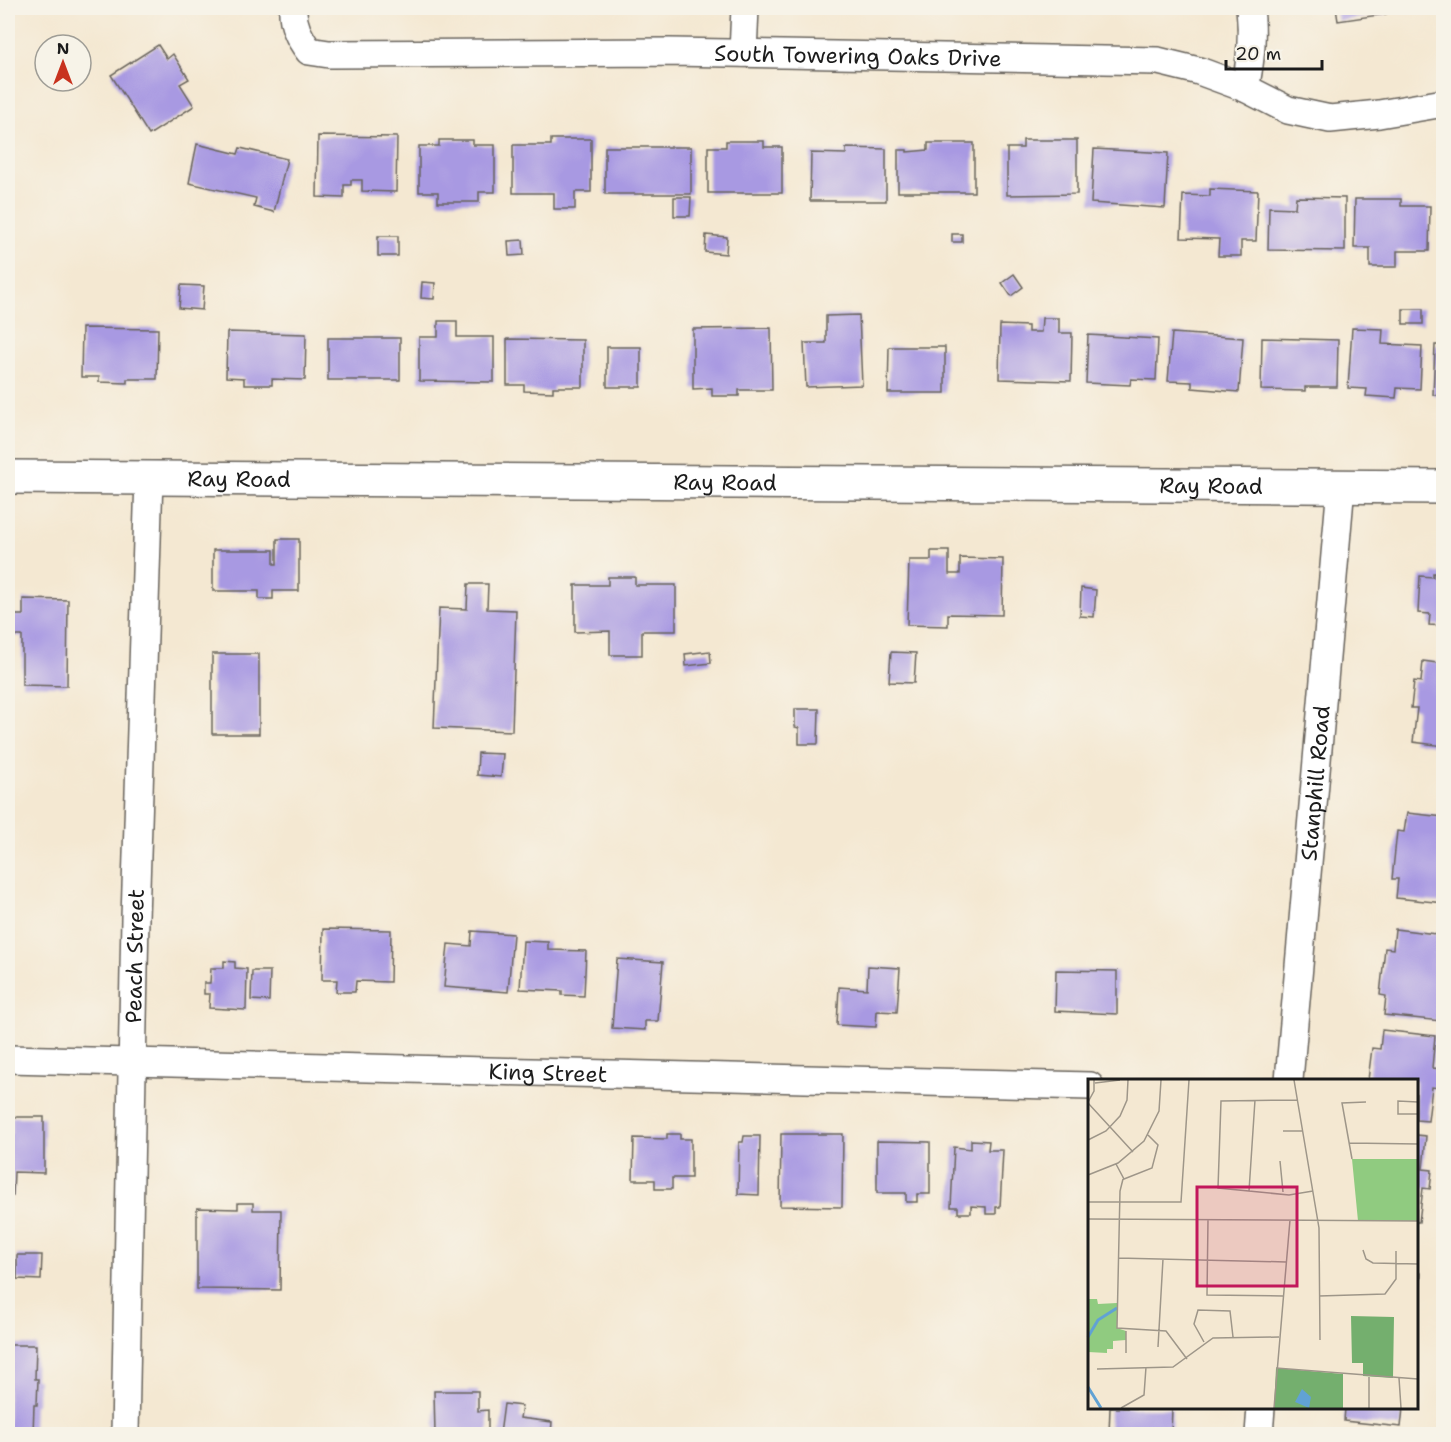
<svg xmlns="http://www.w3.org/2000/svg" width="1451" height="1442" font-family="'Shantell Sans',sans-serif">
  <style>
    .building { fill: #a899e2 }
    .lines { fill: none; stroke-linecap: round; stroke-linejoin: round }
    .street-casing { stroke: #68635c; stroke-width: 30 }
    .secondary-casing { stroke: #68635c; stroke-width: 36 }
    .street { stroke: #fff; stroke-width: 27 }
    .secondary { stroke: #fff; stroke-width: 33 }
    .labels { text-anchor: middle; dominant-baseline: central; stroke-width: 5; stroke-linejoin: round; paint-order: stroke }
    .street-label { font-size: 22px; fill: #1c1c1c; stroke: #f7f3e8 }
    .inset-river { fill: none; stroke: #61a2d4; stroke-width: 3 }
    .inset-road { fill: none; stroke: #9e9689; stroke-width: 1.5 }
    .view { fill: #c2185b; fill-opacity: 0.15; stroke: #c2185b; stroke-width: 3 }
    .inset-edge { fill: none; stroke: #1c1c1c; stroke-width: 3 }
  </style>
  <rect width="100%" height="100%" fill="#f7f3e8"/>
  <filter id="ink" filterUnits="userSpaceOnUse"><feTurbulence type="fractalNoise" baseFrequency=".0167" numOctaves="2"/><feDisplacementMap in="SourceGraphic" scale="12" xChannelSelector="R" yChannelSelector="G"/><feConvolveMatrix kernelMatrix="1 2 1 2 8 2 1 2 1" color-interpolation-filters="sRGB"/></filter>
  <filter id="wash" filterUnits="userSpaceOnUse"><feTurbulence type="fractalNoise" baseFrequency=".008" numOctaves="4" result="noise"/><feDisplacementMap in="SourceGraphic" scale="24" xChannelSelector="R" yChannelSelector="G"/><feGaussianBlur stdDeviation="1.35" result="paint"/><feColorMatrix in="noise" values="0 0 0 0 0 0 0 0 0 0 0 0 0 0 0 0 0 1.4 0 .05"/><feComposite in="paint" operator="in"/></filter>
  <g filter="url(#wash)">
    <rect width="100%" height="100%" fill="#f4e8d2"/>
    <g id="blocks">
      <g class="building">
        <polygon points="1336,8 1397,8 1398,9 1385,11 1386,14 1338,21"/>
        <polygon points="158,45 167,59 173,54 189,79 180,84 194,106 149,135 111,75"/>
        <polygon points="318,136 397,137 396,192 362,191 362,180 351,180 351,185 344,185 344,198 317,197"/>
        <polygon points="551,139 591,139 591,192 575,192 575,209 554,209 554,193 513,193 513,145 551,145"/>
        <polygon points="439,140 473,140 473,145 495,145 495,192 479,192 479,202 438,202 438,192 419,192 419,146 439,146"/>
        <polygon points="1023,140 1077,140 1077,194 1007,195 1007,148 1023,148"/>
        <polygon points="726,141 764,141 764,147 782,147 782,193 708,193 708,147 726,147"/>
        <polygon points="928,143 974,143 974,192 898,192 898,150 907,150 907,152 928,150"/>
        <polygon points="197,144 238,154 240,148 287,159 274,212 254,207 256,198 189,183"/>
        <rect x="605" y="147" width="86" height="47"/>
        <polygon points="846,148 886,149 886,201 810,201 811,153 846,154"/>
        <polygon points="1094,149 1168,153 1165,208 1091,203"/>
        <polygon points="1210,189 1258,191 1256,241 1241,241 1241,256 1218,256 1219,239 1181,238 1183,195 1210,196"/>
        <polygon points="674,197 691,197 690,216 674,216"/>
        <polygon points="1296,197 1345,198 1345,251 1268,250 1269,207 1295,208"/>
        <polygon points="1355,199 1401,199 1401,206 1430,206 1429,251 1397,251 1397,267 1370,267 1370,248 1354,248"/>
        <rect x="952" y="234" width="10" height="8"/>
        <polygon points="706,235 727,237 726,254 705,252"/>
        <rect x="378" y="236" width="20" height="20"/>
        <polygon points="523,240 524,255 509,256 508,241"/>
        <polygon points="1014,274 1023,287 1011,296 1002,283"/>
        <polygon points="422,282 435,283 434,299 421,298"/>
        <polygon points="181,285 204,286 202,310 179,308"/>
        <rect x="1403" y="309" width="20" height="15"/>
        <polygon points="859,315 862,385 806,387 804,343 826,343 826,316"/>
        <polygon points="1042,318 1059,318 1059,333 1072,333 1071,381 999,379 1000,325 1028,326 1028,332 1041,332"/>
        <polygon points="438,321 457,321 457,337 494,337 494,382 419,381 419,337 438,337"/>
        <polygon points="82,328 158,329 157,379 127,379 127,383 99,382 99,377 81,377"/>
        <polygon points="771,328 772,390 739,390 739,396 712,396 712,388 693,389 693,329"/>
        <polygon points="1352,328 1383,329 1382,344 1422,346 1420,389 1397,388 1396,398 1366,396 1367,389 1348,388"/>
        <polygon points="227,332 306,334 305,380 272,379 272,385 244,385 244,378 226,377"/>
        <polygon points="1172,333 1243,338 1239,392 1192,388 1192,382 1168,381"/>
        <polygon points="1088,335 1158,339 1156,380 1131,379 1130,385 1086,383"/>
        <rect x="328" y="338" width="72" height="42"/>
        <polygon points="1262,338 1338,340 1337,387 1305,387 1305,391 1261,390"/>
        <polygon points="507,339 583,340 583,387 553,387 553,392 524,391 524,385 507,385"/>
        <polygon points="1435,345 1444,345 1444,395 1433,395"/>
        <rect x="607" y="347" width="34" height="40"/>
        <polygon points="889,347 945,347 945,393 888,393"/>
        <polygon points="277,539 299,539 299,591 273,591 273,599 259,599 259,591 213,591 213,550 274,550 274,564 277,564"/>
        <polygon points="931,551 949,551 949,574 960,574 960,558 1003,559 1002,615 948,614 948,626 907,625 909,560 931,560"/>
        <polygon points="1433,573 1444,573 1444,626 1429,625 1430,614 1418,613 1420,576 1433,577"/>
        <polygon points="608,577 635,577 635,585 676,585 676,631 642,631 642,655 610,655 610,631 575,632 575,585 608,585"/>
        <polygon points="468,584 488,584 487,609 516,610 512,731 434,728 439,608 467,609"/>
        <polygon points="1081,588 1096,590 1094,617 1080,616"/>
        <polygon points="23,599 68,600 67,686 22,685 22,636 8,636 8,615 23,615"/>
        <polygon points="710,651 711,663 686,666 685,654"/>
        <polygon points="891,652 916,653 914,683 889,682"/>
        <rect x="212" y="654" width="47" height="80"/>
        <polygon points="1423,661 1444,664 1444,746 1413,742 1417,708 1411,708 1414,681 1421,682"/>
        <polygon points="795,709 819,709 818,744 799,744 799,728 795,727"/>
        <polygon points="478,753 503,754 501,777 477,775"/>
        <polygon points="1407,813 1444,817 1444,903 1396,898 1398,879 1392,879 1397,831 1404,832"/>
        <polygon points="323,929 391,930 390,982 356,981 355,992 336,992 337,980 322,980"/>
        <polygon points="1395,929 1444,935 1444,998 1441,1021 1384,1015 1386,996 1380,995 1385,948 1393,949"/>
        <polygon points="472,931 513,934 508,992 444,987 448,944 471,946"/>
        <polygon points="523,941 548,942 548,950 586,951 584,996 562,995 562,991 520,989"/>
        <polygon points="617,959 663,962 658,1021 645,1021 645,1030 612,1028"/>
        <polygon points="224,961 235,962 235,968 247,969 246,1010 209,1008 210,994 204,994 204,983 210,983 211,968 224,968"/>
        <polygon points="868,966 900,968 897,1012 877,1011 876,1027 837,1025 839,987 867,989"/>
        <polygon points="1056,970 1117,971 1117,1014 1055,1011"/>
        <polygon points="252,971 270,971 269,1001 251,1000"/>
        <polygon points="1382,1030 1435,1036 1432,1068 1442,1069 1439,1088 1432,1087 1428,1121 1416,1120 1416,1080 1368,1080 1372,1048 1380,1049"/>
        <polygon points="12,1117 44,1117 44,1173 14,1172 13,1196 8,1196 8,1133 12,1133"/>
        <polygon points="667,1134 680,1134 680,1139 691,1139 691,1178 672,1178 672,1189 655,1189 655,1180 633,1180 634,1138 667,1139"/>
        <polygon points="781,1134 843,1134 842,1207 780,1206"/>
        <polygon points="1416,1135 1426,1136 1423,1169 1432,1170 1430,1189 1423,1188 1419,1222 1416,1222"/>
        <polygon points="744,1136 760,1136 759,1195 738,1194 739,1142 743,1142"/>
        <polygon points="971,1140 989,1141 988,1150 1003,1150 1000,1207 996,1207 996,1214 986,1214 986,1207 971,1206 971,1213 958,1213 958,1207 951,1207 954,1147 971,1149"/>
        <polygon points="877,1141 930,1142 930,1194 917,1194 917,1202 906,1202 906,1193 877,1193"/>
        <polygon points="238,1203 253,1203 253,1210 281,1210 280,1290 197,1289 197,1208 238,1209"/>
        <polygon points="17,1255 42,1255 41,1280 17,1279"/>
        <polygon points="1416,1272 1421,1273 1420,1291 1416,1291"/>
        <polygon points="8,1345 36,1345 35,1379 38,1379 37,1405 34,1405 33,1434 8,1434"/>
        <polygon points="434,1391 478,1391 478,1411 488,1410 488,1434 435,1434"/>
        <polygon points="504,1404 522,1406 520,1418 552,1422 551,1434 500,1434"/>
        <polygon points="1110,1408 1172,1408 1171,1434 1109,1434"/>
        <polygon points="1345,1408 1403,1408 1401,1427 1344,1421"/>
      </g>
    </g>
  </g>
  <g filter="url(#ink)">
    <use href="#blocks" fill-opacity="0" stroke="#68635c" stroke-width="1.5"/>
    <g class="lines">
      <defs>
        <g id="street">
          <path id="s1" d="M 293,8 C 292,24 299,38 309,51 L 329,54 L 670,52 L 1158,61 L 1199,71 L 1245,88 L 1288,110 L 1330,119 L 1379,114 L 1444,103"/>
          <polyline points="743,53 745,8"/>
          <path d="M 1245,88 C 1251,61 1253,35 1250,8"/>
          <path id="s2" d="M 8,1059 L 1090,1086"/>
          <path id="s3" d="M 1289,1080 L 1341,486"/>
          <path id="s4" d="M 125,1434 L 135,918 L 149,478"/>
          <polyline points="1259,1434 1261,1408"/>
        </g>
        <g id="secondary">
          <path id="s5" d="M 8,477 L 1444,487"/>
        </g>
      </defs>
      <use href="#street" class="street-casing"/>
      <use href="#secondary" class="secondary-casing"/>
      <use href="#street" class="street"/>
      <use href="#secondary" class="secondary"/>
    </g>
  </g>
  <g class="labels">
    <g class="street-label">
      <text stroke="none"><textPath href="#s1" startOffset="596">South Towering Oaks Drive</textPath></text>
      <text stroke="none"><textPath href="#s5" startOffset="231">Ray Road</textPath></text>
      <text stroke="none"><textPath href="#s5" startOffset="717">Ray Road</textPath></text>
      <text stroke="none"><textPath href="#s5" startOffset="1203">Ray Road</textPath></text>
      <text stroke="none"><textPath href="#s3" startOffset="298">Stanphill Road</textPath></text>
      <text stroke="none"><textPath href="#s4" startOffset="478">Peach Street</textPath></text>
      <text stroke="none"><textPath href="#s2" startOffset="540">King Street</textPath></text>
    </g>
  </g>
  <g transform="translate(1088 1079)">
    <rect width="330" height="330" fill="#f4e8d2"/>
    <path d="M 264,80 L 330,80 L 330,142 L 270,142 ZM 0,220 L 9,220 L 10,225 L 29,224 L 29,249 L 38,252 L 38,261 L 25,262 L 25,270 L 19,270 L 19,274 L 0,273 Z" fill="#90cb80"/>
    <path d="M 263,237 L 306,238 L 305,299 L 275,297 L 275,284 L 264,284 ZM 188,289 L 255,295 L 255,329 L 186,329 Z" fill="#74af6e"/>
    <path d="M 214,310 L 223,318 L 221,329 L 207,323 Z" fill="#61a2d4"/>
    <path class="inset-river" d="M 0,258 L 10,241 L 29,229M 0,308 L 13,329"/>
    <path class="inset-road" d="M 206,1 L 231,149 L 232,261M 7,4 L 32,1M 209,21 L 133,22 L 130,109 L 201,116 L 225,112M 0,23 L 6,12 L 6,1M 330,23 L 310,22 L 310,35 L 330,35M 0,24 L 45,73M 195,52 L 214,52M 0,61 L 18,52 L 32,37 L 39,21 L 40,1M 261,64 L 330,65M 264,80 L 254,24 L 278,23M 192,82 L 195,113M 28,85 L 36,100 L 64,89 L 70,66 L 60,56M 0,96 L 30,84 L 56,62 L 71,32 L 73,1M 35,100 L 32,112 L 29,249 L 78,252 L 99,280M 161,112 L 167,21M 0,123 L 93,123 L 101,1M 0,140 L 330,142M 120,141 L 119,216 L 195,217M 275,171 L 278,180 L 285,184 L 330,185M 30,179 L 198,183M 231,217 L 297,215 L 308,200 L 308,172M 38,252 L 38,274M 116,263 L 106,245 L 110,231 L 142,232 L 145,258M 70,268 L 75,180M 188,289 L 330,300M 9,290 L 85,288 L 125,259 L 191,258M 311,299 L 313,329M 33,329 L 56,316 L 58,288M 186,329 L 202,141M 281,329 L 281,298"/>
    <path class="view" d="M 109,108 L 209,108 L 209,207 L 109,207 Z"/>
    <rect width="330" height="330" class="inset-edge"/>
  </g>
  <rect width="1451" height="1442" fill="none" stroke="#f7f3e8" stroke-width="30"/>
  <g transform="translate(63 63)"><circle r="28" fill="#f7f3e8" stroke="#9f9d96" stroke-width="1.5"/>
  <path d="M0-4.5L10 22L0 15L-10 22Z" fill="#c8321e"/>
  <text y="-9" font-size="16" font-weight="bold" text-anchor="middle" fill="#1c1c1c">N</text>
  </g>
  <path d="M1226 60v9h96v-9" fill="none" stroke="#1c1c1c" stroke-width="3"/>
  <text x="1235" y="60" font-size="18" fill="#1c1c1c" stroke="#f7f3e8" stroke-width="4.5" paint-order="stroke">20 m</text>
</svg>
